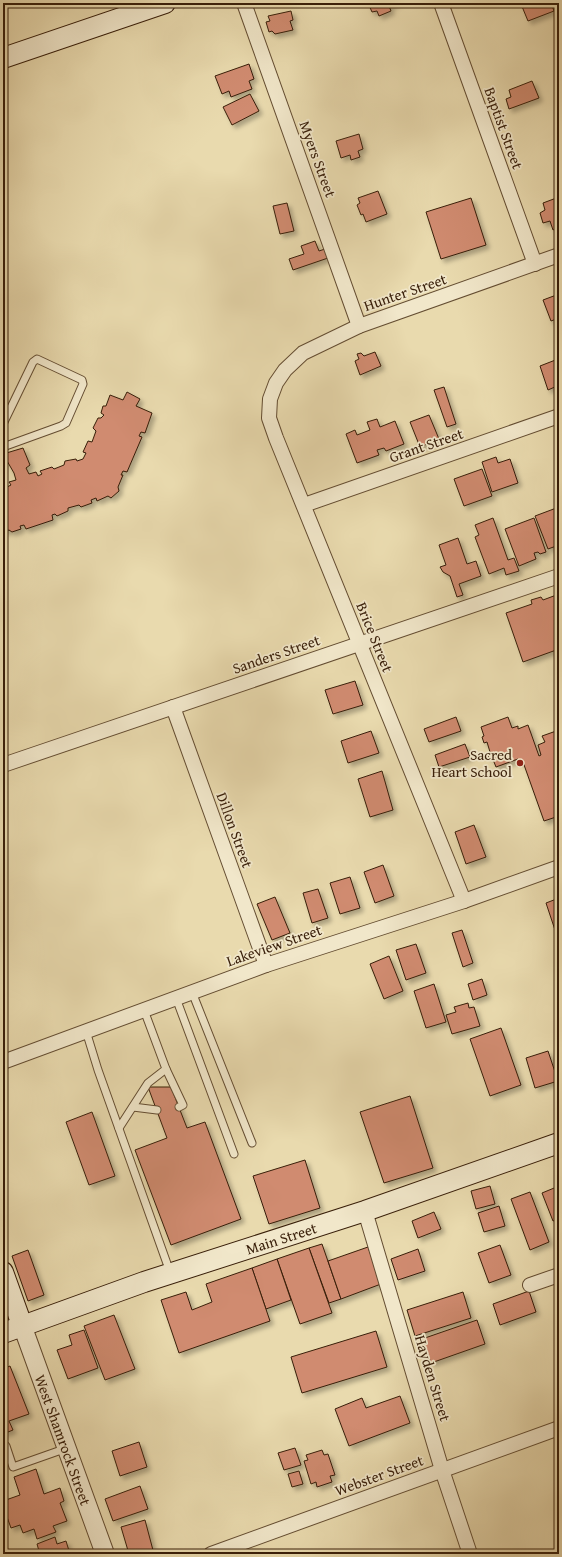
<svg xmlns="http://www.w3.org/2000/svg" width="562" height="1557" font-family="'Gentium Book Plus',serif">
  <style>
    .building { fill: #d08b6f; stroke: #381e09; filter: url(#shadow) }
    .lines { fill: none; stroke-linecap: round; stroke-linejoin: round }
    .service-casing { stroke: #644d32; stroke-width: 9 }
    .minor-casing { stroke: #644d32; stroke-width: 16 }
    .tertiary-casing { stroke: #644d32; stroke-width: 20 }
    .secondary-casing { stroke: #381e09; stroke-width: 22 }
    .service { stroke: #f1e7ca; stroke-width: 7 }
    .minor { stroke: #f1e7ca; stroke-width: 14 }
    .tertiary { stroke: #f1e7ca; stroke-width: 18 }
    .secondary { stroke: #f1e7ca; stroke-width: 20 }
    .poi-dot { fill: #8f2418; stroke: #f1e7ca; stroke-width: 1.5 }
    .labels { text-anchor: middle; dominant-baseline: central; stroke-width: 3.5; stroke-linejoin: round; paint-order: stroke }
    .street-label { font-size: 15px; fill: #381e09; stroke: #f1e7ca }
    .poi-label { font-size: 15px; fill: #381e09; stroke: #f1e7ca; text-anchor: end }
  </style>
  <defs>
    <filter id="shadow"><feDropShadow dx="3.5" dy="3.5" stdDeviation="2" flood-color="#0004"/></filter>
  </defs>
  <rect width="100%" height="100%" fill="#e9daae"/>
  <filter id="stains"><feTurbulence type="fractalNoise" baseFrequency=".005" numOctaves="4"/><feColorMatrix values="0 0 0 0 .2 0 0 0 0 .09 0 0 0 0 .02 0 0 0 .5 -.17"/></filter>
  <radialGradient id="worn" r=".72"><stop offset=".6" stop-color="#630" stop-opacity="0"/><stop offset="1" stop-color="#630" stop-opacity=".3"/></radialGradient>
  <g class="building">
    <polygon points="368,3 397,3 389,6 391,11 379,16 377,11 372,12"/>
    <polygon points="523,3 551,3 554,11 528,21 521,4"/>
    <polygon points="291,11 293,20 290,21 293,30 275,34 272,31 269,32 266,22 270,21 268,16"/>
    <polygon points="249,64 254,79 249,81 252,89 231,97 229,91 222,94 215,76"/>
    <polygon points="532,81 539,98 509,109 506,99 511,97 509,90"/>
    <polygon points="250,94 259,111 232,125 223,107"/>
    <polygon points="359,134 363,149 358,151 360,157 351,160 350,155 341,158 336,141"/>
    <polygon points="378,191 387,214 366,222 363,214 361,215 357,205 360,203 358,198"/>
    <polygon points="559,197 559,227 553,230 550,221 543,223 540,213 545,210 543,203"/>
    <polygon points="471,198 486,245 441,259 426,212"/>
    <polygon points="287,203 294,231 280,234 273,206"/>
    <polygon points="315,241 319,251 325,249 328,258 293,270 289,259 304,254 301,246"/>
    <polygon points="559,294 559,318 551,321 543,300"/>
    <polygon points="375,352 381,366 360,375 355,361 359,359 357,354 361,353 364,356"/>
    <polygon points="558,359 559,390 557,386 548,390 540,366"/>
    <polygon points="444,387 456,424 447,427 434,390"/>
    <polygon points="127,392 140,399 136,406 152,413 145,433 141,432 139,436 142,437 127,472 123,471 121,475 123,475 118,487 119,491 111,498 108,496 97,501 96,498 91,500 92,503 81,507 79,505 68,508 68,511 57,516 55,514 52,515 53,520 26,529 24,525 20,526 21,529 12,532 9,530 3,532 3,484 4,484 7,487 11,485 9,482 16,480 14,473 3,454 23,448 30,465 26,468 29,474 36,472 38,476 42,474 40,471 52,467 54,469 64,465 65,461 76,459 77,461 83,459 86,453 83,452 88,441 92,442 96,431 93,428 98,418 101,418 104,415 101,413 103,406 106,406 110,395 123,400"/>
    <polygon points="429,415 439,439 420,447 410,422"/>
    <polygon points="377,419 380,427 395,421 404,444 386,451 384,448 377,450 379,455 357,463 346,434 355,430 357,435 370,430 367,422"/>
    <polygon points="496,457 498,463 510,459 518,483 492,492 482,462"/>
    <polygon points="482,469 492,496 464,506 454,479"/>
    <polygon points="559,507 559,545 548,549 535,516"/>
    <polygon points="493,518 508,560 514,558 519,571 506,575 504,568 489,574 475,537 479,535 475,525"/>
    <polygon points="534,518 546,552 540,554 538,552 534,553 536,559 519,566 505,529"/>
    <polygon points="458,538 467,564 476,561 481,576 459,584 463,595 457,597 450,576 443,572 440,567 446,565 439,545"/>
    <polygon points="559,594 559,649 523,662 506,613 532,604 531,600 541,597 543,600"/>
    <polygon points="355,681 363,705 333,714 325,690"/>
    <polygon points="456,717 461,731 429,742 424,729"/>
    <polygon points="508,717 512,728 518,726 518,729 528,725 539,756 541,755 538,745 545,742 542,736 559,730 559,816 544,821 523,762 520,763 518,759 496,767 492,757 489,758 487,753 490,752 487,742 484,743 482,737 484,736 481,727"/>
    <polygon points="371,731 379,753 348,763 341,741"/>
    <polygon points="465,744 470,757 439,767 435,755"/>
    <polygon points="382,771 393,810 370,817 358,779"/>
    <polygon points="474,825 486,857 466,864 455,832"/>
    <polygon points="383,865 394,896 375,903 364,872"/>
    <polygon points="350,877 360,908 340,914 330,883"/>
    <polygon points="318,889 328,918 312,923 303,893"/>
    <polygon points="275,897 290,933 272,940 257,904"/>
    <polygon points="559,898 559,929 555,930 546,903"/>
    <polygon points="462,930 473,963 463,967 452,933"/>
    <polygon points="416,944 426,973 406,980 396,950"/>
    <polygon points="389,956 403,991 384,999 370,964"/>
    <polygon points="482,979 487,995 473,1000 468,984"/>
    <polygon points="434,984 446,1022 426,1028 414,991"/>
    <polygon points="468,1003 469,1008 474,1007 480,1026 452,1034 446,1015 456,1012 454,1007"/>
    <polygon points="501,1028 521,1085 490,1096 470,1039"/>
    <polygon points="548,1051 558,1081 535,1088 526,1058"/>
    <polygon points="559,1056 559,1067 555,1058"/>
    <polygon points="148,1087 171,1087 187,1128 205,1122 241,1219 171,1245 135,1150 167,1138"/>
    <polygon points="410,1096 433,1168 384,1183 360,1112"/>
    <polygon points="92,1112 115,1176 89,1185 66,1122"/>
    <polygon points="305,1160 320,1208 269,1224 253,1176"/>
    <polygon points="490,1186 495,1204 476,1209 471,1191"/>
    <polygon points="559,1186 559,1219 553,1221 542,1193"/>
    <polygon points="530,1192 549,1242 530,1250 511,1199"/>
    <polygon points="499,1206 505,1226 484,1232 478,1213"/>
    <polygon points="434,1212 441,1229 418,1238 412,1221"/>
    <polygon points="322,1244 341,1299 329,1303 309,1248"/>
    <polygon points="500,1245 511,1275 489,1283 478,1253"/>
    <polygon points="368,1247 381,1284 341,1299 328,1261"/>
    <polygon points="309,1248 332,1313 300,1324 277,1259"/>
    <polygon points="418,1249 425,1271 398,1280 391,1259"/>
    <polygon points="28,1250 44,1295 28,1301 12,1256"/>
    <polygon points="277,1259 291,1300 266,1309 252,1268"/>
    <polygon points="252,1268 270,1321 179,1353 161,1300 186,1292 192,1310 212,1302 206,1284"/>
    <polygon points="529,1291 536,1312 500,1325 493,1304"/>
    <polygon points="463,1292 471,1318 415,1336 407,1310"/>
    <polygon points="114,1315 135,1369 105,1380 84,1326"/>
    <polygon points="477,1320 485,1344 431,1363 422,1339"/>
    <polygon points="84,1330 98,1368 68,1379 57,1350 72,1345 69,1335"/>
    <polygon points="376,1331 387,1367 302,1393 291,1357"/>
    <polygon points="10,1366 29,1414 9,1421 13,1430 3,1434 3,1369"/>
    <polygon points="400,1396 410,1423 349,1446 335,1409 362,1398 366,1408"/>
    <polygon points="139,1442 147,1467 120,1476 112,1451"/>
    <polygon points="295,1448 301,1465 284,1470 278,1453"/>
    <polygon points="322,1450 324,1455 328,1454 335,1475 330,1476 332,1482 317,1487 316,1482 311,1484 304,1461 308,1460 306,1455"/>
    <polygon points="36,1469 44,1494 60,1488 64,1501 60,1503 67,1521 53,1526 56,1532 37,1539 34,1529 23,1533 20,1525 11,1528 3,1506 3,1501 20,1495 14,1477"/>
    <polygon points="299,1471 303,1484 292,1487 288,1474"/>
    <polygon points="140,1486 148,1509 113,1521 105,1499"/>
    <polygon points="145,1520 154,1554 129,1554 121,1527"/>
    <polygon points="55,1537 57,1544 66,1541 70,1554 36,1554 35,1552 39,1551 37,1544"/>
  </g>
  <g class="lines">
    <defs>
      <g id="service">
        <polyline points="3,424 33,362 37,359 82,380 83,384 66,423 61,426 3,447"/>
        <polyline points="192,992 252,1143"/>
        <polyline points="176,998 234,1154"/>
        <polyline points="86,1031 98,1070 170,1272"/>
        <polyline points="166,1069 183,1105 179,1107"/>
        <polyline points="133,1107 157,1110"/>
        <polyline points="119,1128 148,1083 166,1069 144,1010"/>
        <polyline points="6,1446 13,1467 67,1448"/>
      </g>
      <g id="minor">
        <polyline points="244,3 359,326"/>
        <polyline points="441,3 535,264"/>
        <polyline points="304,505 559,416"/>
        <polyline points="173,707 266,965"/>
        <polyline points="3,765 559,576"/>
        <polyline points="464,901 276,438 269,418 270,399 276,383 285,370 303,353 359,326 559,255"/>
        <polyline points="3,1062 266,965 464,901 559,867"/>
        <polyline points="365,1211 442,1470 470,1554"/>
        <polyline points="530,1285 559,1275"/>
        <polyline points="211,1554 559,1428"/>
      </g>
      <g id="tertiary">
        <path id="s1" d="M 22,1325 L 105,1554"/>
      </g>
      <g id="secondary">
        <polyline points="3,58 165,3"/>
        <polyline points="3,1272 22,1325"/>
        <path id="s2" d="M 3,1333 L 144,1282 L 365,1211 L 559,1143"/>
      </g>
    </defs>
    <use href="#service" class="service-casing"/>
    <use href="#minor" class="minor-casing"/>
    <use href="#tertiary" class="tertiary-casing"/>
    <use href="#secondary" class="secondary-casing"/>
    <use href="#service" class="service"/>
    <use href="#minor" class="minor"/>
    <use href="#tertiary" class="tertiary"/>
    <use href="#secondary" class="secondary"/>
  </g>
  <circle class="poi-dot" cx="520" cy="763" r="4"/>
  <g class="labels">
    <g class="street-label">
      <text transform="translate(504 128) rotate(70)">Baptist Street</text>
      <text transform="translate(318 159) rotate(70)">Myers Street</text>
      <text transform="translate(405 292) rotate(-19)">Hunter Street</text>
      <text transform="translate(426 445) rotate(-19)">Grant Street</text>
      <text transform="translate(375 637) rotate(68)">Brice Street</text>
      <text transform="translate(276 654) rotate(-19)">Sanders Street</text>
      <text transform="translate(235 830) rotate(70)">Dillon Street</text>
      <text transform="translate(274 945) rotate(-19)">Lakeview Street</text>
      <text stroke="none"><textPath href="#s2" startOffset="294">Main Street</textPath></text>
      <text transform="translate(433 1378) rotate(73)">Hayden Street</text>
      <text stroke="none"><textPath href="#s1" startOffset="122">West Shamrock Street</textPath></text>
      <text transform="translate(379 1475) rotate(-20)">Webster Street</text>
    </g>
    <g class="poi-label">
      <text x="512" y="754">Sacred<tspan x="512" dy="17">Heart School</tspan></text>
    </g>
  </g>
  <rect width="562" height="1557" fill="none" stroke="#e9daae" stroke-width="16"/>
  <rect x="4" y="4" width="554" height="1549" fill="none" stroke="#381e09" stroke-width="2"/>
  <rect x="8" y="8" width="546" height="1541" fill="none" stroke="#381e09"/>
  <rect width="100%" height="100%" filter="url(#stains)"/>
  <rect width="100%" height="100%" fill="url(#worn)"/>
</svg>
